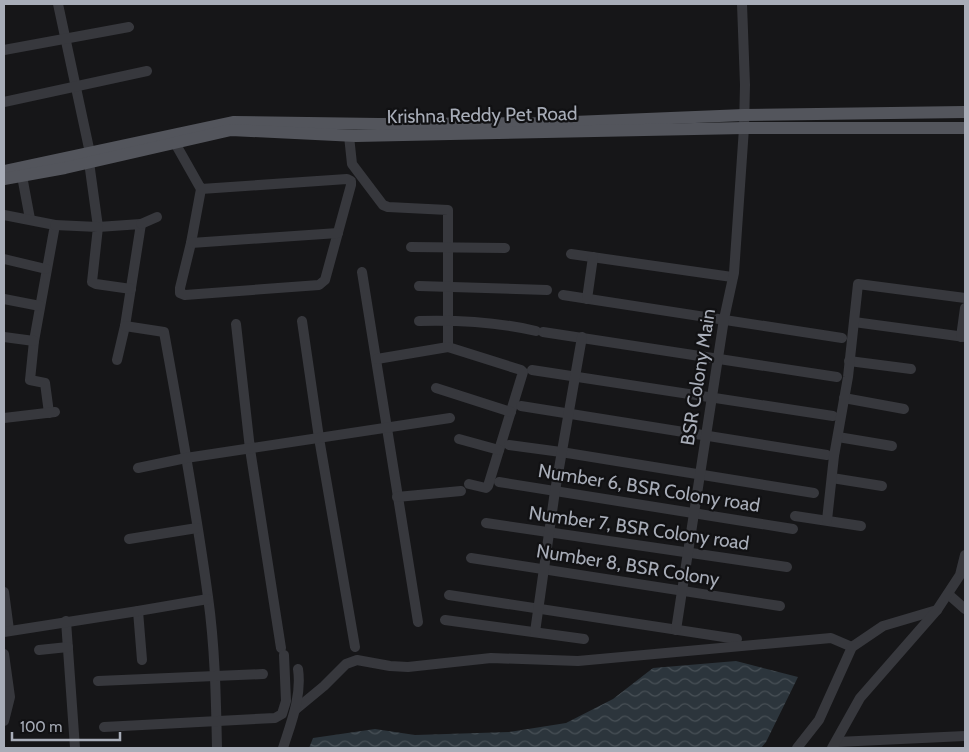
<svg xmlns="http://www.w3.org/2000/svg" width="969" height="752" font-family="Cabin,sans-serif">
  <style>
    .water { fill: url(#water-waves) }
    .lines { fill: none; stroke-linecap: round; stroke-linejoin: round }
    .minor { stroke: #37383d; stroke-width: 10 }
    .major { stroke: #53555c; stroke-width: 12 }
    .labels { text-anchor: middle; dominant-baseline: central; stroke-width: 4.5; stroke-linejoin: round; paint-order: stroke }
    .street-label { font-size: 19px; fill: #a8adb8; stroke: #111113 }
  </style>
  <defs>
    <pattern id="water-waves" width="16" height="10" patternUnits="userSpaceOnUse" patternTransform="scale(1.25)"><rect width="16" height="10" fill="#2c353c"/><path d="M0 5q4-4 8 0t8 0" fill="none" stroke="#485056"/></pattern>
  </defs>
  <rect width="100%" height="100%" fill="#161618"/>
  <polygon class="water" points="736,661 798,677 766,742 761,748 309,748 313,738 375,729 415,735 509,732 566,723 613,699 653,668"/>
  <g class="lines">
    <g class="minor">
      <polyline points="58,4 90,153"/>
      <polyline points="4,50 129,27"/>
      <polyline points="4,102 147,71"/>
      <polyline points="349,136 352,164 383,205 388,207 448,210 448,347 521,370 523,372 488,486 486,488 469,484"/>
      <polyline points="175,143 201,189 191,243 180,288 180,293 185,295 319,285 325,280 351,185 351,181 347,179 201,189"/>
      <polyline points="89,162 98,227 141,224 125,326 117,360"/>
      <polyline points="22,176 30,219"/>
      <polyline points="4,215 55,225 34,341 30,380 45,383 49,413"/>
      <polyline points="141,224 157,217"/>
      <polyline points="55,225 98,227 92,282 96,284 131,289"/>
      <polyline points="191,243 338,233"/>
      <polyline points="411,247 505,248"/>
      <polyline points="571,254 732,277"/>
      <polyline points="4,259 46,269"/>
      <polyline points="362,272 418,622"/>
      <polyline points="419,286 547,290"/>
      <polyline points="563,295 842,338"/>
      <polyline points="4,299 40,306"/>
      <polyline points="587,299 593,257"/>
      <polyline points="302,321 319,438 355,647"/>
      <path d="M 419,321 C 458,320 498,322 536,331"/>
      <polyline points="854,322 965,337"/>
      <polyline points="236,324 250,449 281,648"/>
      <path d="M 125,326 L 164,332 C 180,420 196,508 208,597 C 215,647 216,698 217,748"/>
      <polyline points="543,332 837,377"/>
      <polyline points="4,337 34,341"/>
      <polyline points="961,337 965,308"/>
      <polyline points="377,359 448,347"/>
      <polyline points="849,361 911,369"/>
      <polyline points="532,370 833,416"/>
      <polyline points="436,388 511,412"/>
      <polyline points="844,398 904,409"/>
      <polyline points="521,406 827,455"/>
      <polyline points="4,418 55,412"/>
      <polyline points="838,437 892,446"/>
      <polyline points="459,439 499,450"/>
      <polyline points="509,445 561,452 814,493"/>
      <polyline points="138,468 186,458 450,418"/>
      <polyline points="832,478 882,486"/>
      <polyline points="499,482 793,529"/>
      <polyline points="397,497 461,491"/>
      <polyline points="795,516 861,526"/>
      <polyline points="827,520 834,456 848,377 858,284 965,298"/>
      <polyline points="486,523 787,567"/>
      <polyline points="129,539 197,528"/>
      <polyline points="471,558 780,606"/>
      <polyline points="4,592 9,630"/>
      <polyline points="948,594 965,609"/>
      <polyline points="449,595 737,639"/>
      <polyline points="138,611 142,660"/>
      <polyline points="445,620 584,639"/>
      <polyline points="66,621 75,748"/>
      <polyline points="676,630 724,319 734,273 744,128 745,85 742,4"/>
      <polyline points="4,632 138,611 208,599"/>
      <polyline points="535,632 555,491 582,337"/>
      <polyline points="39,650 68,647"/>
      <polyline points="4,654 10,697 4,721"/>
      <polyline points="98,681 263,674"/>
      <polyline points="295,710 324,686 346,664 357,660 390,666 408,667 491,658 578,661 831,638 852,647"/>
      <polyline points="104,727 275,718 282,714 286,701 284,655"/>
      <polyline points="837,742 965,736"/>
      <path d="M 283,748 C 291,723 302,696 298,669"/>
      <polyline points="797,748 819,720 852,647 883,626 937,610"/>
      <polyline points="832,748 860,698 937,610 960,575 965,555"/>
    </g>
    <g class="major">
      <polyline points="4,171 233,122 379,124 549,123 744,115 965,112"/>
      <polyline points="4,179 65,168 231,130 356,136 744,128 965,128"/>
    </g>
  </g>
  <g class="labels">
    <g class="street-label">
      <text transform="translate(482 115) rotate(-1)">Krishna Reddy Pet Road</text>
      <text transform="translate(698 377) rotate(-81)">BSR Colony Main</text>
      <text transform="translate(649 488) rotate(9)">Number 6, BSR Colony road</text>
      <text transform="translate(639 528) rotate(8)">Number 7, BSR Colony road</text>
      <text transform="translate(628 565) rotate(9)">Number 8, BSR Colony</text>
    </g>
  </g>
  <rect width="969" height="752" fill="none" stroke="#a8adb8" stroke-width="10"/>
  <path d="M12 732v8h108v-8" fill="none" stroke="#a8adb8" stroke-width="2.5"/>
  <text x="20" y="732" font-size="15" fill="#a8adb8" stroke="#111113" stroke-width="4" paint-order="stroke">100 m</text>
</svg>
